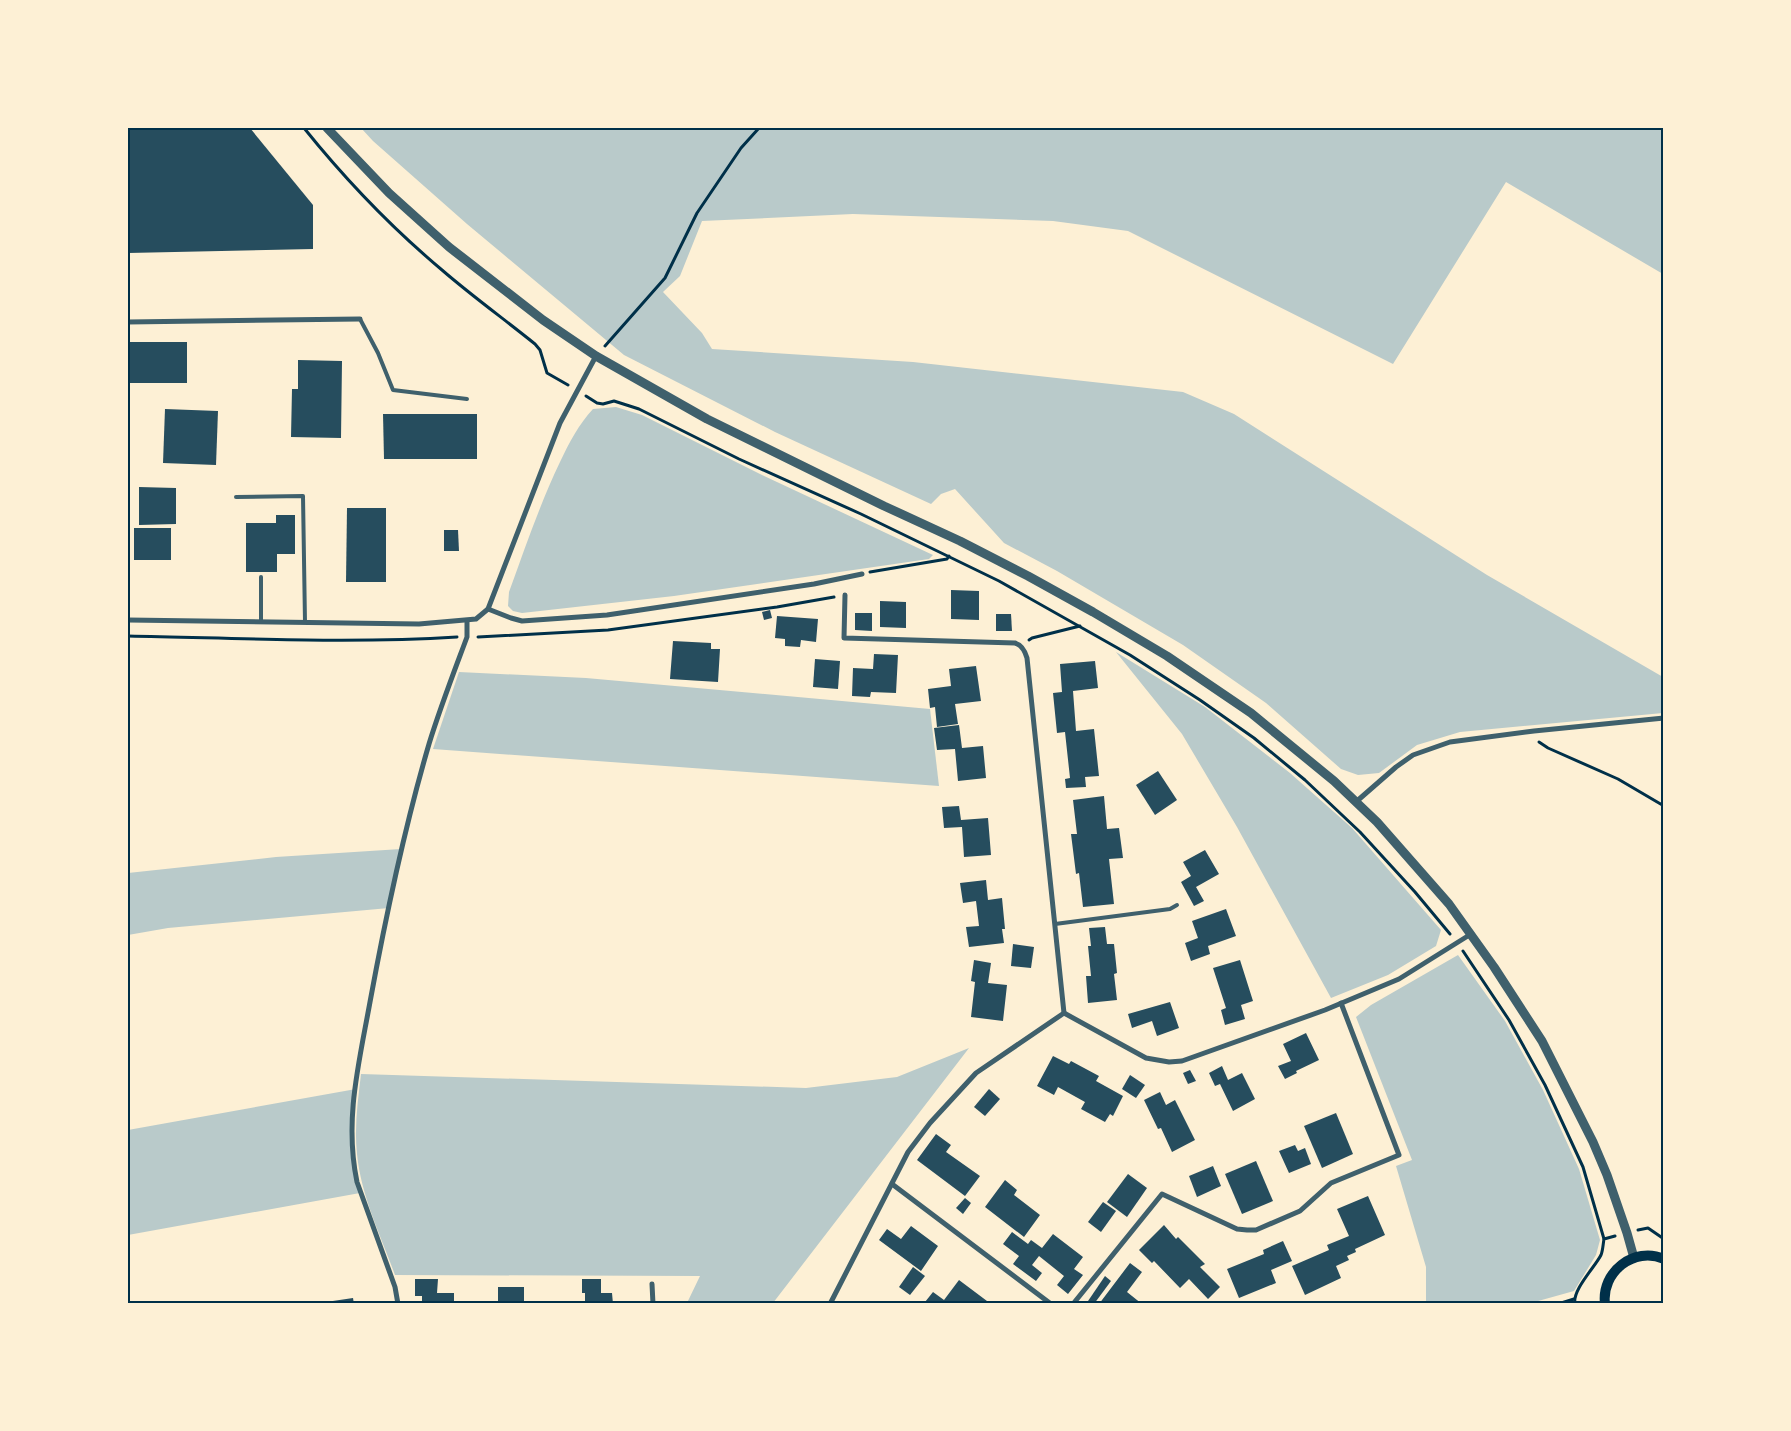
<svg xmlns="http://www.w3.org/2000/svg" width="1791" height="1431" font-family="'Archivo Narrow',sans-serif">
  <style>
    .green { fill: #b9caca }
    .building { fill: #264d5e }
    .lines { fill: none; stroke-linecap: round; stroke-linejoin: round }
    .path { stroke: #003049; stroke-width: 3 }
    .service { stroke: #3f606c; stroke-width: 4 }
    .minor { stroke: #3f606c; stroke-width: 5 }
    .tertiary { stroke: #3f606c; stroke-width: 9 }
    .secondary { stroke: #003049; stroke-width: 10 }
    .neatline { fill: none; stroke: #003049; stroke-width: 2 }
  </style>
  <rect width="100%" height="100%" fill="#fdf0d5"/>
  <g class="green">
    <polygon points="361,128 1663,128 1663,274 1506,182 1393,364 1128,231 1053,221 853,214 702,221 680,276 663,292 702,333 712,349 913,362 1183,392 1234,414 1487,575 1663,677 1663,713 1460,732 1417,745 1379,773 1358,775 1341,769 1266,703 1183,645 1057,571 1004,543 955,489 941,494 931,504 775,432 624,355 467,224 373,141"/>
    <path d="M 616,407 L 642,415 L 762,475 L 933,555 L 929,559 L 674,596 L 522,613 L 513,611 L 508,606 L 509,592 C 525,548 540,504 560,462 C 569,443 579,424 593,409 Z"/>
    <polygon points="1116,652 1205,707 1290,773 1352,828 1441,930 1436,946 1388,975 1331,998 1237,827 1182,734"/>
    <polygon points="459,672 586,678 930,709 939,786 433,749"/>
    <polygon points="401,849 389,908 168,928 128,935 128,873 276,857"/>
    <polygon points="1458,955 1505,1021 1543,1090 1579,1169 1600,1240 1596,1255 1574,1291 1531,1303 1426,1303 1426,1267 1396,1166 1412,1160 1356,1017 1371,1005"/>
    <path d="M 969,1048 L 773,1303 L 687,1303 L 700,1276 L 395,1275 C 381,1236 361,1196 357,1154 C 354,1127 358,1100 361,1074 L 806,1088 L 897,1077 Z"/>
    <polygon points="356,1089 352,1150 360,1193 128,1235 128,1130"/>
  </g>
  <g class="building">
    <polygon points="250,128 313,205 313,249 128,253 128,130"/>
    <rect x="128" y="342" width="59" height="41"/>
    <polygon points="298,360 342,361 341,438 291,437 292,389 298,389"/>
    <polygon points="165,409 218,411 216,465 163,463"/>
    <polygon points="383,414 477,414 477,459 384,459"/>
    <polygon points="139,487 176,488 176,524 139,525"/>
    <polygon points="347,508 386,508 386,582 346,582"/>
    <polygon points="276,515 295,515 295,554 277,554 277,572 246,572 246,523 276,523"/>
    <rect x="134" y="528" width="37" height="32"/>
    <polygon points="444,530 458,530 459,551 444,551"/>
    <polygon points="951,590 979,591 979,620 951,619"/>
    <polygon points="880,601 906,602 906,628 880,627"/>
    <polygon points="770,610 772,618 764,620 762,612"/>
    <polygon points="855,613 872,613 872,631 855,630"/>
    <polygon points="996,614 1011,614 1012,631 996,631"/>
    <polygon points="777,616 818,619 816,642 801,640 800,647 785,646 785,639 775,638"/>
    <polygon points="673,641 711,643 711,649 720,649 718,682 670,679"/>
    <polygon points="874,654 898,655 896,693 871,692 870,697 852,696 853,668 873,669"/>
    <polygon points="815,659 840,661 838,689 813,687"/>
    <polygon points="1095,661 1098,688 1073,691 1076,731 1094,729 1099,776 1085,777 1086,787 1066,788 1065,779 1070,778 1065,732 1057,733 1053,693 1062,692 1060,664"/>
    <polygon points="976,666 981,701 955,704 958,724 937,727 935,707 930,708 928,689 951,686 949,669"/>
    <polygon points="959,725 962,748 983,746 986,778 958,781 955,749 937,750 934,728"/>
    <polygon points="1158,771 1177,800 1155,815 1136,785"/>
    <polygon points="1104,796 1107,829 1119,828 1123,858 1109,859 1114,904 1083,907 1079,873 1076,874 1071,834 1077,834 1073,800"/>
    <polygon points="959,806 961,820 988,818 991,855 964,857 962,827 944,828 942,807"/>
    <polygon points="1205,850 1219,874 1196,887 1204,901 1194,906 1181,882 1191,876 1183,862"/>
    <polygon points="986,880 988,900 1002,898 1005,929 1002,929 1004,943 969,947 966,927 979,926 976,901 963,903 960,883"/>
    <polygon points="1226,909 1236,936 1208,946 1210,954 1191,961 1185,943 1198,938 1192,921"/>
    <polygon points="1105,927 1107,944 1114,944 1117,973 1114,974 1117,1000 1088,1003 1086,976 1091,976 1088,946 1091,946 1089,928"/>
    <polygon points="1013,944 1034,947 1031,968 1011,966"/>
    <polygon points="974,960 991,963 988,983 1007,985 1003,1021 971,1017 975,982 971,981"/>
    <polygon points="1240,960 1253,1001 1241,1005 1245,1019 1225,1025 1221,1010 1226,1008 1213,968"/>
    <polygon points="1170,1002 1179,1028 1157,1036 1152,1021 1132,1028 1128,1014"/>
    <polygon points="1306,1033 1319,1060 1296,1071 1297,1073 1285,1079 1278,1066 1291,1061 1283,1044"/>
    <polygon points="1053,1056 1069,1064 1071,1061 1099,1076 1096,1081 1123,1096 1113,1116 1110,1114 1105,1122 1081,1109 1085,1102 1058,1087 1054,1095 1037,1086"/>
    <polygon points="1222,1066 1228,1080 1242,1073 1255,1099 1233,1111 1220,1084 1215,1086 1209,1073"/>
    <polygon points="1190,1070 1196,1081 1188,1084 1183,1073"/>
    <polygon points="1130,1075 1145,1085 1136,1098 1122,1089"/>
    <polygon points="989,1089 1000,1099 985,1116 974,1107"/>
    <polygon points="1160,1092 1166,1105 1175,1100 1195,1140 1172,1152 1161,1128 1158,1129 1144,1100"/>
    <polygon points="1336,1113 1353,1154 1322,1168 1304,1126"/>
    <polygon points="936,1134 951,1145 946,1152 980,1176 965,1196 917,1160"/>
    <polygon points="1295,1145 1298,1151 1305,1148 1311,1164 1289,1173 1279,1151"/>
    <polygon points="1256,1161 1273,1201 1242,1214 1225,1174"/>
    <polygon points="1213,1166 1221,1186 1197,1197 1189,1176"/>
    <polygon points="1128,1174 1147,1188 1127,1217 1107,1202"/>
    <polygon points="1005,1180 1017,1190 1014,1195 1040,1215 1024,1237 985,1207"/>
    <polygon points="1368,1196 1385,1235 1355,1249 1356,1252 1347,1256 1349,1260 1336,1266 1341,1278 1305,1295 1292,1266 1329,1250 1327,1245 1349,1236 1337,1209"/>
    <polygon points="965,1198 971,1203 963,1214 956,1208"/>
    <polygon points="1103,1202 1116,1211 1101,1232 1088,1222"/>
    <polygon points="1164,1225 1176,1239 1178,1237 1205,1264 1200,1267 1220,1287 1208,1299 1189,1279 1180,1288 1154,1261 1152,1263 1139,1250"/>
    <polygon points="911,1226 938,1246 921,1271 879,1240 887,1229 901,1239"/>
    <polygon points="1012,1232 1028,1244 1031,1240 1042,1248 1053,1234 1083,1257 1074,1269 1083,1275 1068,1294 1057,1285 1064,1276 1039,1256 1032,1265 1042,1273 1036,1281 1013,1264 1019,1256 1003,1244"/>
    <polygon points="1283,1241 1292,1261 1271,1270 1276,1283 1239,1298 1227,1269 1264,1254 1263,1250"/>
    <polygon points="1130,1263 1142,1272 1127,1292 1142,1304 1099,1304"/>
    <polygon points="913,1267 925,1276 910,1295 899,1287"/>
    <polygon points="1105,1276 1111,1281 1094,1304 1086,1304"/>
    <polygon points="415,1279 438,1279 437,1293 454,1293 454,1304 422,1304 422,1296 415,1296"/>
    <polygon points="582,1279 601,1279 601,1293 612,1293 613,1304 585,1304 585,1293 582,1293"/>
    <polygon points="959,1280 991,1304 925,1302 933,1292 944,1300"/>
    <rect x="498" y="1287" width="26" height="17"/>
    <polygon points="353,1298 354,1304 326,1304 326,1302"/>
  </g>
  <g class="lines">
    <g class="path">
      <path d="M 304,128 C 345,179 392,228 442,270 C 472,296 504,319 535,344 L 540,350 L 547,373 L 568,385"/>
      <polyline points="605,346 665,278 697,213 741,148 759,128"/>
      <polyline points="586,396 597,403 603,404 614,401 639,409 739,459 861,514 999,581 1130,655 1200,700 1254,738 1305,780 1360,832 1415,892 1450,934"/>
      <polyline points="870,572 947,559 949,556"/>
      <path d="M 128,636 C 237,638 347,644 457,637"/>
      <polyline points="478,637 608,630 777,607 834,597"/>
      <polyline points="1029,640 1032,638 1080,626"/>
      <polyline points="1539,742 1548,748 1618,779 1664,806"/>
      <polyline points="1463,951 1509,1020 1545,1085 1583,1167 1604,1239"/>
      <polyline points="1638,1230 1648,1228 1664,1239"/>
      <polyline points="1558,1304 1574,1299"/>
      <path d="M 1575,1304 C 1572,1290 1595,1267 1601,1255 C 1603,1250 1603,1244 1604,1239 L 1615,1236"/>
    </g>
    <g class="service">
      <polyline points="360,319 378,353 393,390 467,399"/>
      <polyline points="236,497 303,496 305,622"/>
      <polyline points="261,622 261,577"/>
      <polyline points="1055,924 1170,909 1177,905"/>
    </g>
    <g class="minor">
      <polyline points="128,322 360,319"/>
      <path d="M 845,595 L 844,638 L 1015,643 C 1022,645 1025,651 1027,658 L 1064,1013"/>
      <polyline points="488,609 511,618 522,621 607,615 814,584 862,574"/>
      <polyline points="128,620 419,624 476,619 488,609 560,423 596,356"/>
      <polyline points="1357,801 1396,767 1413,755 1450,742 1534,731 1664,718"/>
      <polyline points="892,1184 1051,1304"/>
      <polyline points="652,1284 653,1304"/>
      <path d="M 398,1304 L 395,1287 L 357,1182 C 344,1120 359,1063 370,1002 C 386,915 404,829 429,744 C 440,708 454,672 467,637 L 467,621"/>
      <polyline points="830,1304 908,1152 930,1123 976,1073 1064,1013 1146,1058 1169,1062 1182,1061 1325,1010 1399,979 1471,934"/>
      <polyline points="1073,1304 1162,1194 1237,1229 1247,1230 1256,1230 1300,1211 1331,1183 1399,1155 1341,1003"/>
    </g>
    <polyline class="tertiary" points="327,128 389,193 449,247 543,320 596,356 707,419 884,506 960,541 1028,576 1093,612 1167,656 1251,713 1334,781 1377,822 1449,904 1494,967 1542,1041 1593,1142 1607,1175 1627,1233 1634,1258"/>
    <path class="secondary" d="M 1605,1304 C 1601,1272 1634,1246 1664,1259"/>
  </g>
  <rect width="1791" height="1431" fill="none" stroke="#fdf0d5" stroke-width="258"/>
  <rect x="129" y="129" width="1533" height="1173" class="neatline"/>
</svg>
